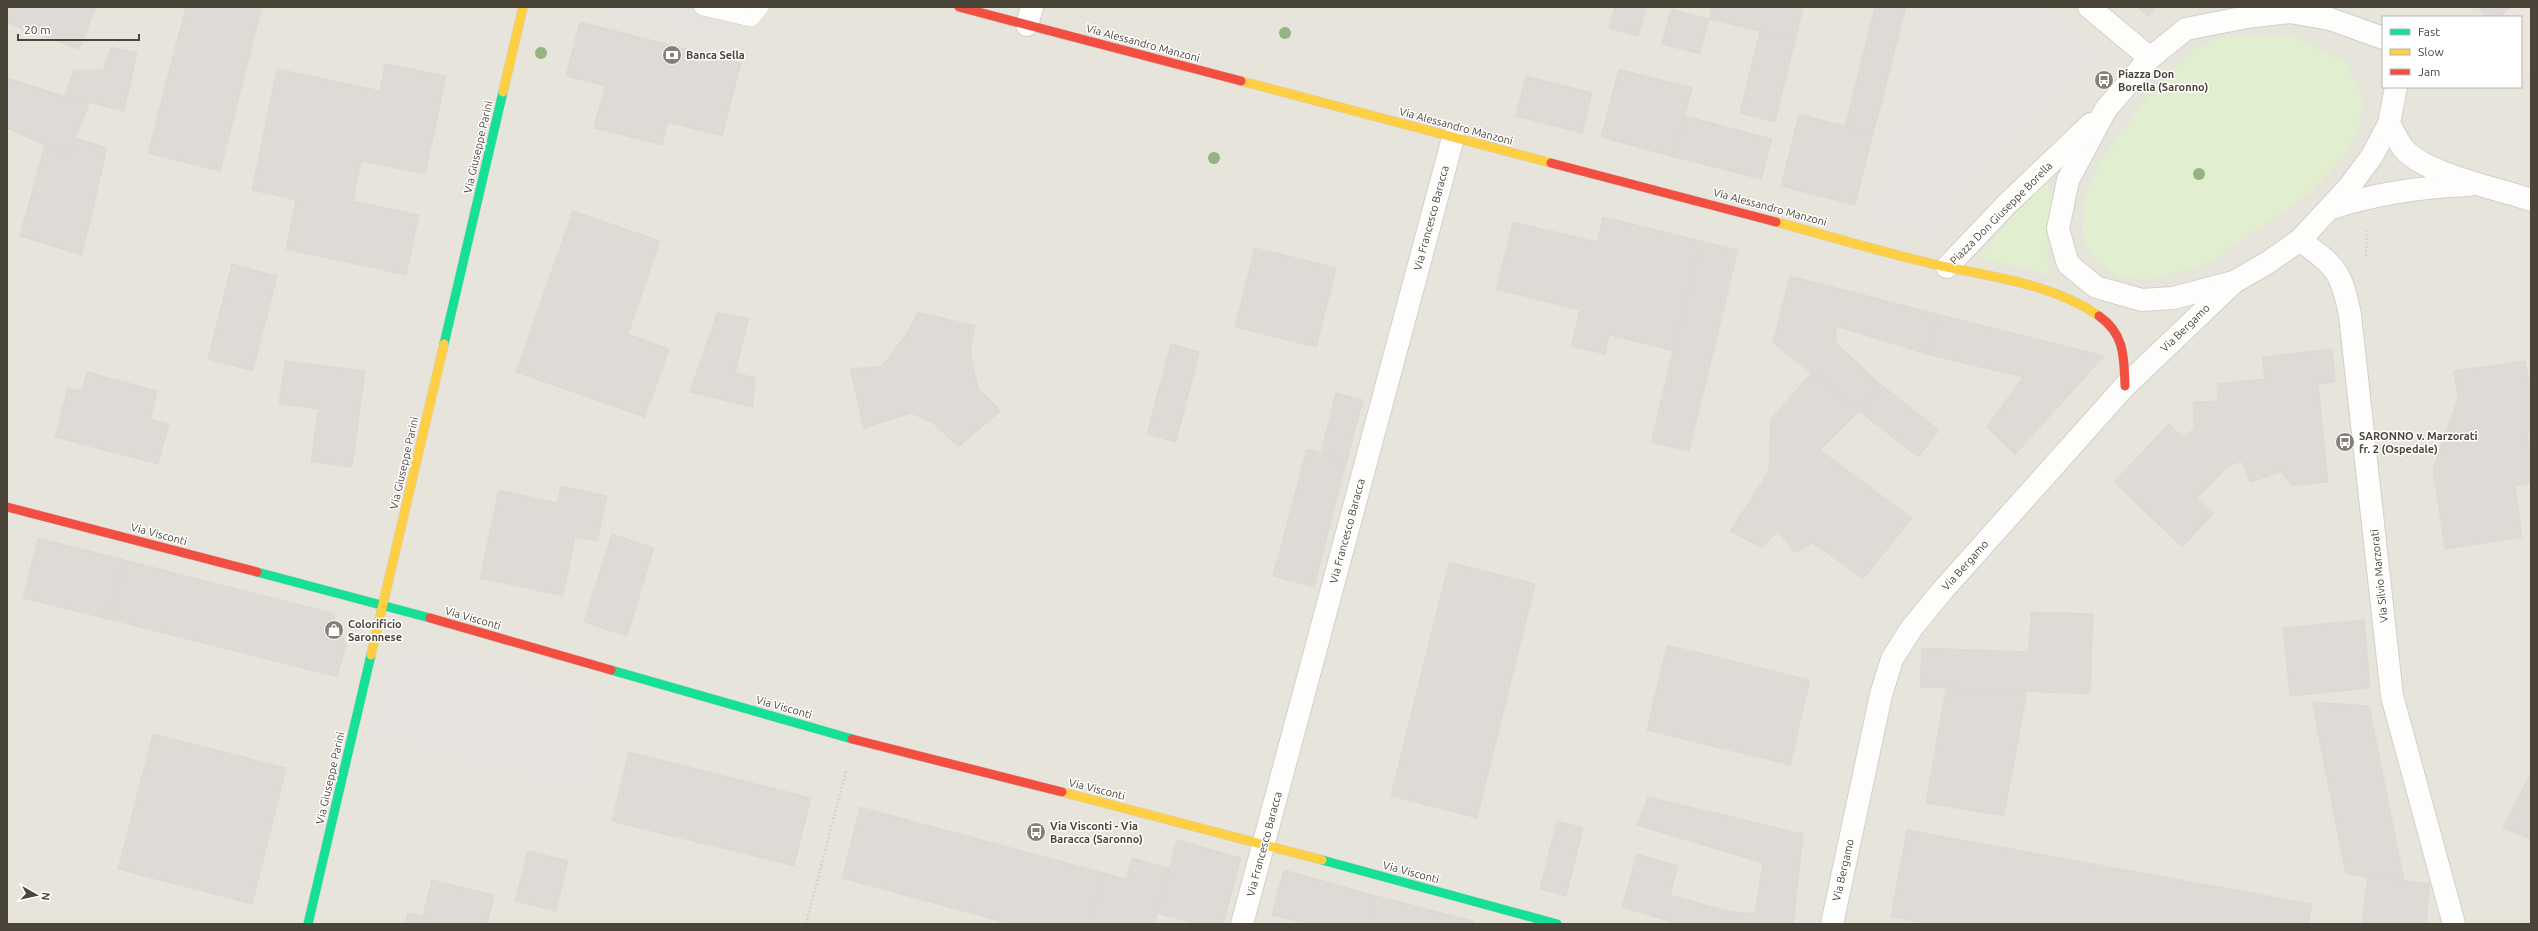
<svg xmlns="http://www.w3.org/2000/svg" width="2538" height="931" font-family="Ubuntu,sans-serif">
  <style>
    .residential { fill: #e7e4dc }
    .medical { fill: #eee3df }
    .green { fill: #e1eecf }
    .parking { fill: #e6e3df }
    .building { fill: #dedbd6; stroke: #dcd9d4 }
    .lines { fill: none; stroke-linecap: round; stroke-linejoin: round }
    .lane-casing { stroke: #d2d0cb; stroke-width: 18 }
    .street-casing { stroke: #d2d0cb; stroke-width: 24 }
    .fast-casing { stroke: #d3cfc5; stroke-width: 10 }
    .slow-casing { stroke: #d3cfc5; stroke-width: 10 }
    .jam-casing { stroke: #d3cfc5; stroke-width: 10 }
    .path { stroke: #d3d2cc; stroke-width: 2.5; stroke-dasharray: 2 2; stroke-linecap: butt }
    .lane { stroke: #fdfdfc; stroke-width: 17 }
    .street { stroke: #fdfdfc; stroke-width: 22 }
    .fast { stroke: #16e098; stroke-width: 9 }
    .slow { stroke: #ffcf43; stroke-width: 9 }
    .jam { stroke: #f24e42; stroke-width: 9 }
    .tree { fill: #96b382 }
    .labels { text-anchor: middle; dominant-baseline: central; stroke-width: 3; stroke-linejoin: round; paint-order: stroke }
    .street-label { font-size: 11px; fill: #4b4439; stroke: #fff }
    .poi-label { font-size: 11px; font-weight: bold; fill: #4b4439; stroke: #fff; text-anchor: start }
  </style>
  <rect width="100%" height="100%" fill="#f4f2ee"/>
  <polygon class="residential" points="7,7 2478,7 2486,17 2383,17 2383,87 2521,87 2521,62 2531,76 2531,924 7,924"/>
  <polygon class="medical" points="2478,7 2531,7 2531,76 2521,62 2521,17 2486,17"/>
  <g class="green">
    <polygon points="2256,35 2294,36 2343,60 2355,80 2363,102 2358,128 2343,158 2308,195 2204,266 2145,280 2115,276 2091,255 2084,241 2081,222 2085,198 2097,167 2138,108 2190,52 2219,38"/>
    <polygon points="2047,185 2054,192 2046,227 2049,275 1977,257 2038,189"/>
  </g>
  <g class="parking">
    <polygon points="589,7 749,7 739,46"/>
    <polygon points="1916,7 2049,7 2105,52 1928,242 1867,220"/>
    <polygon points="415,641 609,693 587,796 366,739 388,654"/>
  </g>
  <g class="building">
    <polygon points="7,7 96,7 79,49 7,23"/>
    <polygon points="186,7 262,7 220,171 148,153"/>
    <polygon points="1615,7 1646,7 1638,36 1609,28"/>
    <polygon points="1712,7 1803,7 1795,40 1709,19"/>
    <polygon points="1875,7 1906,7 1873,134 1845,127"/>
    <polygon points="2137,7 2157,7 2148,17"/>
    <polygon points="2478,7 2511,7 2499,17 2486,17"/>
    <polygon points="1671,9 1709,19 1700,54 1662,44"/>
    <polygon points="580,22 741,63 722,136 668,122 662,145 594,128 605,86 566,76"/>
    <polygon points="1760,32 1795,40 1775,122 1740,113"/>
    <polygon points="111,47 137,53 124,111 65,96 74,70 103,70"/>
    <polygon points="385,64 446,76 425,174 361,161 353,201 419,215 406,275 286,249 296,200 252,190 277,69 380,91"/>
    <polygon points="1619,69 1692,88 1674,157 1601,137"/>
    <polygon points="1526,76 1592,93 1582,133 1516,116"/>
    <polygon points="7,78 89,104 68,156 7,128"/>
    <polygon points="1799,114 1873,134 1855,205 1781,186"/>
    <polygon points="1685,116 1772,139 1761,179 1674,157"/>
    <polygon points="76,138 107,148 82,255 20,236 45,145 68,156"/>
    <polygon points="573,211 660,241 628,334 669,349 645,417 516,372"/>
    <polygon points="1603,217 1700,241 1674,351 1609,335 1605,354 1571,346 1580,310 1496,289 1513,222 1597,242"/>
    <polygon points="1700,241 1738,250 1689,451 1651,442"/>
    <polygon points="1255,248 1336,268 1316,347 1235,327"/>
    <polygon points="232,264 277,276 253,371 208,359"/>
    <polygon points="1790,276 1937,314 1930,355 1836,326 1836,343 1880,384 1859,411 1773,343"/>
    <polygon points="918,312 975,326 970,352 978,388 1001,411 958,447 933,423 911,413 864,428 850,369 882,366 908,332"/>
    <polygon points="717,313 749,318 735,373 755,378 753,407 690,392"/>
    <polygon points="1937,314 2104,356 2015,455 1987,427 2023,377 1930,355"/>
    <polygon points="1171,344 1199,352 1176,442 1147,434"/>
    <polygon points="2332,349 2335,382 2318,384 2328,482 2292,486 2281,472 2250,482 2242,461 2228,466 2197,498 2214,513 2182,547 2114,482 2169,424 2184,438 2194,428 2193,402 2218,401 2217,384 2265,379 2262,357"/>
    <polygon points="285,361 365,371 352,467 311,462 318,409 279,404"/>
    <polygon points="2525,361 2531,392 2531,433 2527,433 2531,459 2531,483 2515,486 2522,537 2445,549 2433,469 2458,399 2454,371"/>
    <polygon points="87,372 157,391 150,419 169,424 158,464 55,437 68,388 82,391"/>
    <polygon points="1812,372 1859,411 1820,450 1912,518 1863,579 1813,543 1795,553 1778,531 1762,548 1730,531 1769,471 1771,419"/>
    <polygon points="1880,384 1939,430 1918,457 1859,411"/>
    <polygon points="1336,393 1363,400 1347,460 1321,453"/>
    <polygon points="1307,449 1347,460 1314,587 1273,576"/>
    <polygon points="561,486 607,496 597,541 575,537 563,596 480,578 499,490 557,503"/>
    <polygon points="612,534 654,548 627,636 584,622"/>
    <polygon points="38,538 124,560 109,619 23,598"/>
    <polygon points="124,560 332,613 346,645 337,677 109,619"/>
    <polygon points="1449,562 1535,584 1477,818 1391,796"/>
    <polygon points="2031,612 2093,614 2090,694 1920,687 1922,648 2029,652"/>
    <polygon points="2364,620 2370,688 2290,696 2283,628"/>
    <polygon points="1667,645 1810,680 1790,765 1647,730"/>
    <polygon points="1946,688 2027,691 2004,816 1926,803"/>
    <polygon points="2312,702 2369,706 2404,881 2346,874"/>
    <polygon points="153,734 286,768 252,904 118,869"/>
    <polygon points="629,752 811,798 794,866 612,821"/>
    <polygon points="2531,773 2531,839 2503,828"/>
    <polygon points="1648,797 1803,834 1793,924 1724,924 1727,911 1755,914 1763,863 1637,825"/>
    <polygon points="860,807 1104,873 1090,924 1011,924 842,878"/>
    <polygon points="1557,821 1583,828 1566,896 1540,889"/>
    <polygon points="1907,830 2312,904 2308,924 1932,924 1891,917"/>
    <polygon points="1177,840 1241,858 1223,924 1197,924 1157,913"/>
    <polygon points="528,851 568,861 556,911 515,901"/>
    <polygon points="1637,854 1678,866 1670,895 1727,911 1724,924 1679,924 1622,907"/>
    <polygon points="1132,858 1169,868 1154,924 1090,924 1104,873 1126,879"/>
    <polygon points="1284,870 1376,896 1368,924 1309,924 1272,915"/>
    <polygon points="2368,876 2430,884 2426,924 2362,924"/>
    <polygon points="432,880 494,895 487,924 405,924 408,913 423,916"/>
    <polygon points="1376,896 1473,921 1472,924 1368,924"/>
  </g>
  <g class="lines">
    <defs>
      <polyline id="lane" points="703,7 751,18 760,7"/>
      <g id="street">
        <polyline points="2089,7 2150,58"/>
        <polyline points="1027,25 1032,7"/>
        <polyline points="2383,38 2330,19 2290,12 2247,17 2186,29 2150,58 2106,109 2068,180 2058,229 2068,264 2096,287 2142,300 2173,298 2234,282 2267,263 2300,240 2349,187 2372,156 2389,124 2396,87"/>
        <path d="M 2389,124 C 2393,131 2398,141 2403,148 C 2426,175 2497,188 2531,200"/>
        <path d="M 2332,208 C 2377,193 2421,187 2469,185"/>
        <path d="M 2300,240 C 2336,267 2341,270 2350,315 L 2392,696 L 2454,924"/>
        <polyline points="1947,267 2006,205 2091,124"/>
        <polyline points="1242,924 1453,138"/>
        <polyline points="1832,924 1881,695 1892,659 1911,629 1942,591 2125,386 2232,284"/>
      </g>
      <g id="fast">
        <polyline points="444,344 503,92"/>
        <polyline points="257,572 430,618"/>
        <polyline points="611,670 852,739"/>
        <polyline points="1322,860 1557,924"/>
        <polyline points="308,924 371,655"/>
      </g>
      <g id="slow">
        <polyline points="1241,81 1551,163"/>
        <polyline points="503,92 523,7"/>
        <path d="M 1776,222 C 1833,237 1890,255 1947,267 C 1999,278 2054,285 2099,316"/>
        <polyline points="371,655 444,344"/>
        <polyline points="1062,792 1322,860"/>
      </g>
      <g id="jam">
        <polyline points="959,7 1241,81"/>
        <polyline points="1551,163 1776,222"/>
        <path d="M 2099,316 C 2125,334 2124,358 2125,386"/>
        <polyline points="7,507 257,572"/>
        <polyline points="430,618 611,670"/>
        <polyline points="852,739 1062,792"/>
      </g>
    </defs>
    <use href="#lane" class="lane-casing"/>
    <use href="#street" class="street-casing"/>
    <use href="#fast" class="fast-casing"/>
    <use href="#slow" class="slow-casing"/>
    <use href="#jam" class="jam-casing"/>
    <g class="path">
      <polyline points="2366,256 2367,231"/>
      <polyline points="806,924 846,771"/>
    </g>
    <use href="#lane" class="lane"/>
    <use href="#street" class="street"/>
    <use href="#fast" class="fast"/>
    <use href="#slow" class="slow"/>
    <use href="#jam" class="jam"/>
  </g>
  <g class="tree">
    <circle cx="1285" cy="33" r="6"/>
    <circle cx="541" cy="53" r="6"/>
    <circle cx="1214" cy="158" r="6"/>
    <circle cx="2199" cy="174" r="6"/>
  </g>
  <defs>
    <symbol id="bank-disc" viewBox="-11 -11 22 22"><circle r="9.5" fill="#868178" stroke="#fff"/><path d="M-6-4H6V4H-6ZM0-2.3a2.3 2.3 0 1 0 0 4.6a2.3 2.3 0 1 0 0-4.6Z" fill="#fff"/></symbol>
    <symbol id="bus-disc" viewBox="-11 -11 22 22"><circle r="9.5" fill="#868178" stroke="#fff"/><path d="M-5-6H5V4H4V6H2V4H-2V6H-4V4H-5ZM-3.5-4V0h7V-4ZM-3.5 1.2v1.5H-2V1.2ZM2 1.2v1.5H3.5V1.2Z" fill="#fff"/></symbol>
    <symbol id="shop-disc" viewBox="-11 -11 22 22"><circle r="9.5" fill="#868178" stroke="#fff"/><path d="M-5-2.5h2.3a2.7 3.5 0 0 1 5.4 0H5L5.5 6h-11ZM-1.5-2.5h3a1.5 2.3 0 0 0-3 0Z" fill="#fff"/></symbol>
  </defs>
  <g fill-rule="evenodd">
    <use href="#bank-disc" x="661" y="44" width="22" height="22"/>
    <use href="#bus-disc" x="2093" y="69" width="22" height="22"/>
    <use href="#bus-disc" x="2334" y="431" width="22" height="22"/>
    <use href="#shop-disc" x="323" y="619" width="22" height="22"/>
    <use href="#bus-disc" x="1025" y="821" width="22" height="22"/>
  </g>
  <g class="labels">
    <g class="street-label">
      <text transform="translate(1143 43) rotate(15)">Via Alessandro Manzoni</text>
      <text transform="translate(1456 126) rotate(15)">Via Alessandro Manzoni</text>
      <text transform="translate(478 147) rotate(-77)">Via Giuseppe Parini</text>
      <text transform="translate(1770 207) rotate(15)">Via Alessandro Manzoni</text>
      <text transform="translate(2001 213) rotate(-45)">Piazza Don Giuseppe Borella</text>
      <text transform="translate(1431 218) rotate(-75)">Via Francesco Baracca</text>
      <text transform="translate(2185 328) rotate(-44)">Via Bergamo</text>
      <text transform="translate(404 463) rotate(-77)">Via Giuseppe Parini</text>
      <text transform="translate(1347 531) rotate(-75)">Via Francesco Baracca</text>
      <text transform="translate(159 534) rotate(15)">Via Visconti</text>
      <text transform="translate(1965 565) rotate(-48)">Via Bergamo</text>
      <text transform="translate(2379 576) rotate(-96)">Via Silvio Marzorati</text>
      <text transform="translate(473 618) rotate(16)">Via Visconti</text>
      <text transform="translate(784 707) rotate(16)">Via Visconti</text>
      <text transform="translate(330 778) rotate(-77)">Via Giuseppe Parini</text>
      <text transform="translate(1097 789) rotate(14)">Via Visconti</text>
      <text transform="translate(1264 844) rotate(-75)">Via Francesco Baracca</text>
      <text transform="translate(1843 870) rotate(-77)">Via Bergamo</text>
      <text transform="translate(1411 872) rotate(15)">Via Visconti</text>
    </g>
    <g class="poi-label">
      <text x="686" y="55">Banca Sella</text>
      <text x="2118" y="74">Piazza Don<tspan x="2118" dy="13">Borella (Saronno)</tspan></text>
      <text x="2359" y="436">SARONNO v. Marzorati<tspan x="2359" dy="13">fr. 2 (Ospedale)</tspan></text>
      <text x="348" y="624">Colorificio<tspan x="348" dy="13">Saronnese</tspan></text>
      <text x="1050" y="826">Via Visconti - Via<tspan x="1050" dy="13">Baracca (Saronno)</tspan></text>
    </g>
  </g>
  <rect width="2538" height="931" fill="none" stroke="#4b4439" stroke-width="16"/>
  <rect x="2382" y="16" width="140" height="72" fill="#ffffff" stroke="#b7b4b0"/>
  <rect x="2390" y="29" width="20" height="6" fill="#16e098" stroke="#b7b4b0"/>
  <text x="2418" y="36" font-size="12" fill="#4b4439">Fast</text>
  <rect x="2390" y="49" width="20" height="6" fill="#ffcf43" stroke="#b7b4b0"/>
  <text x="2418" y="56" font-size="12" fill="#4b4439">Slow</text>
  <rect x="2390" y="69" width="20" height="6" fill="#f24e42" stroke="#b7b4b0"/>
  <text x="2418" y="76" font-size="12" fill="#4b4439">Jam</text>
  <g transform="translate(36 895) rotate(98)" stroke="#ffffff" stroke-width="3" paint-order="stroke">
  <path d="M0-3L7 15L0 10L-7 15Z" fill="#4b4439"/>
  <text y="-6" font-size="11" font-weight="bold" text-anchor="middle" fill="#4b4439">N</text>
  </g>
  <path d="M18 34v6h121v-6" fill="none" stroke="#4b4439" stroke-width="2"/>
  <text x="24" y="34" font-size="12" fill="#4b4439" stroke="#ffffff" stroke-width="3" paint-order="stroke">20 m</text>
</svg>
